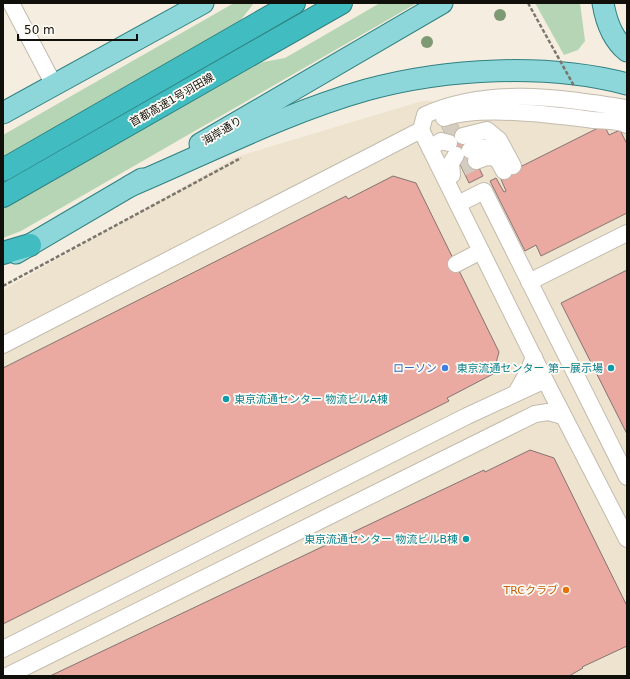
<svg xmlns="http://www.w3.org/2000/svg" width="630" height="679" font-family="'DejaVu Sans','Noto Sans JP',sans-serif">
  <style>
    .built { fill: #eee3ce }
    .green { fill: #b6d5b5 }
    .building { fill: #eaa9a1; stroke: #847472 }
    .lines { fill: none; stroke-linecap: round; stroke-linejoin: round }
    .minor-tunnel { stroke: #d3ccbf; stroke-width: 16; stroke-dasharray: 16 8; stroke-linecap: butt }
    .minor-casing { stroke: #c2bbad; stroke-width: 18 }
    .major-casing { stroke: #308081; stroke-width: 23 }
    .highway-casing { stroke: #308081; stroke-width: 24 }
    .path { stroke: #7b766d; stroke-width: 2.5; stroke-dasharray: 4 2; stroke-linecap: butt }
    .minor { stroke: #fff; stroke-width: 16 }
    .major { stroke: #8dd7da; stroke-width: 21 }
    .highway { stroke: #41bdc1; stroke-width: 22 }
    .path-bridge { stroke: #7b766d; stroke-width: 2.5; stroke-dasharray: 4 2; stroke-linecap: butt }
    .tree { fill: #7d9a74 }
    .shop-dot { fill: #3f7fe0; stroke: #fefbf5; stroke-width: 1.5 }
    .culture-dot { fill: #0f9aa8; stroke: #fefbf5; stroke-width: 1.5 }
    .food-dot { fill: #e8710a; stroke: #fefbf5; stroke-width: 1.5 }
    .labels { text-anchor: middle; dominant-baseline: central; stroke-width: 3.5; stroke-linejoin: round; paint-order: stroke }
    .street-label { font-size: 11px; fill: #110f0a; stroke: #fefbf5 }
    .shop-label { font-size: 11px; fill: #366cbe; stroke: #fefbf5; text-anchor: end }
    .culture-label { font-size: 11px; fill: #0d838f; stroke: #fefbf5; text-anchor: end }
    .food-label { font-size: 11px; fill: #c56008; stroke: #fefbf5; text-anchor: end }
  </style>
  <rect width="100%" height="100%" fill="#f5eddf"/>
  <polygon class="built" points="531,100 627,111 627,676 3,676 3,290 236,157 422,101"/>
  <g class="green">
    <polygon points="234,3 254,3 240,21 3,157 3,135"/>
    <polygon points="380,3 417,3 21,231 3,238 3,208 258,63 285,58"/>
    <polygon points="535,3 580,3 585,41 578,50 564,55"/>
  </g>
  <g class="building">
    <polygon points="455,120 483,176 469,183 442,127"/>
    <polygon points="604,125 609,135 620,130 627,144 627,213 541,256 536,245 525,251 490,181 496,178 504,192 506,191 500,177"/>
    <polygon points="393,176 416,183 499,352 493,374 447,398 449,401 3,624 3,368 346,196 348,199"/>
    <polygon points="627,270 627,434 561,303"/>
    <polygon points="530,450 554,458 627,606 627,646 582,667 583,668 569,676 50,676 484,470 485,472"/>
  </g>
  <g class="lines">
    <g class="minor-tunnel">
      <polyline points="444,132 458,125"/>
      <polyline points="462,168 476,161"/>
    </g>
    <defs>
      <g id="minor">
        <polyline points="11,3 54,85"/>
        <path d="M 444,118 C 481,105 554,115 594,120 C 604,121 619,120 627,125"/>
        <path d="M 421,130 L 425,115 C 488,86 560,98 626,108 L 627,110"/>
        <polyline points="463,136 487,130 499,140 513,166"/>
        <polyline points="430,148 441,141 449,143"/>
        <path d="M 470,150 C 491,141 495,155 504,171"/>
        <polyline points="476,161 487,157 497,158"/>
        <polyline points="446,179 452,175 451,163 456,155"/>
        <polyline points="458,204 484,191 627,477"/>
        <polyline points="456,264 481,251"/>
        <polyline points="529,282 627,233"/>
        <polyline points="3,345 421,130 545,380 627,539"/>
        <polyline points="516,393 528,372 534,357"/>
        <polyline points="3,649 467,416 545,380"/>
        <polyline points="7,676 535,414 548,412 563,416"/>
      </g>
      <g id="major">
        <path d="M 603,3 C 606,21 612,39 627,51"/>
        <polyline points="3,113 203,3"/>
        <polyline points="200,144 442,3"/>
        <path d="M 130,186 C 208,153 285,113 366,90 C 447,68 546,63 627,84"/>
        <polyline points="16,253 142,179"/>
      </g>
      <g id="highway">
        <polyline points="3,170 294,3"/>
        <polyline points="3,196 341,3"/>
        <polyline points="3,253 30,245"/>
      </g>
    </defs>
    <use href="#minor" class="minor-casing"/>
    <use href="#major" class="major-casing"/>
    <use href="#highway" class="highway-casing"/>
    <polyline class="path" points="3,286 241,158"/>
    <use href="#minor" class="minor"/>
    <use href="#major" class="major"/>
    <use href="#highway" class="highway"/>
    <polyline class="path-bridge" points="528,3 574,86"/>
  </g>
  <g class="tree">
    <circle cx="500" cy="15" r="6"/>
    <circle cx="427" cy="42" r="6"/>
  </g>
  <circle class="shop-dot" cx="445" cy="368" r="4"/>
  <g class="culture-dot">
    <circle cx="611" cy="368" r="4"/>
    <circle cx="226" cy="399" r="4"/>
    <circle cx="466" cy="539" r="4"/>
  </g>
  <circle class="food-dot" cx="566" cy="590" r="4"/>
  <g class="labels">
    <g class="street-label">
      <text transform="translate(172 100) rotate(-30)">首都高速1号羽田線</text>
      <text transform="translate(222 131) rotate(-31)">海岸通り</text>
    </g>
    <g class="shop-label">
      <text x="437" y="368">ローソン</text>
    </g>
    <g class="culture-label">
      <text x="603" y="368">東京流通センター 第一展示場</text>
      <text x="234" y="399" text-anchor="start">東京流通センター 物流ビルA棟</text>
      <text x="458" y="539">東京流通センター 物流ビルB棟</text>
    </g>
    <g class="food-label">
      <text x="558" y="590">TRCクラブ</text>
    </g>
  </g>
  <rect width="630" height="679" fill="none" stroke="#110f0a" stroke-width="8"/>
  <path d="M18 34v6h119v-6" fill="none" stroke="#110f0a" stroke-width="2"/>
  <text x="24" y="34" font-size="12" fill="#110f0a" stroke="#fefbf5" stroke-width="3" paint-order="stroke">50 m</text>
</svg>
